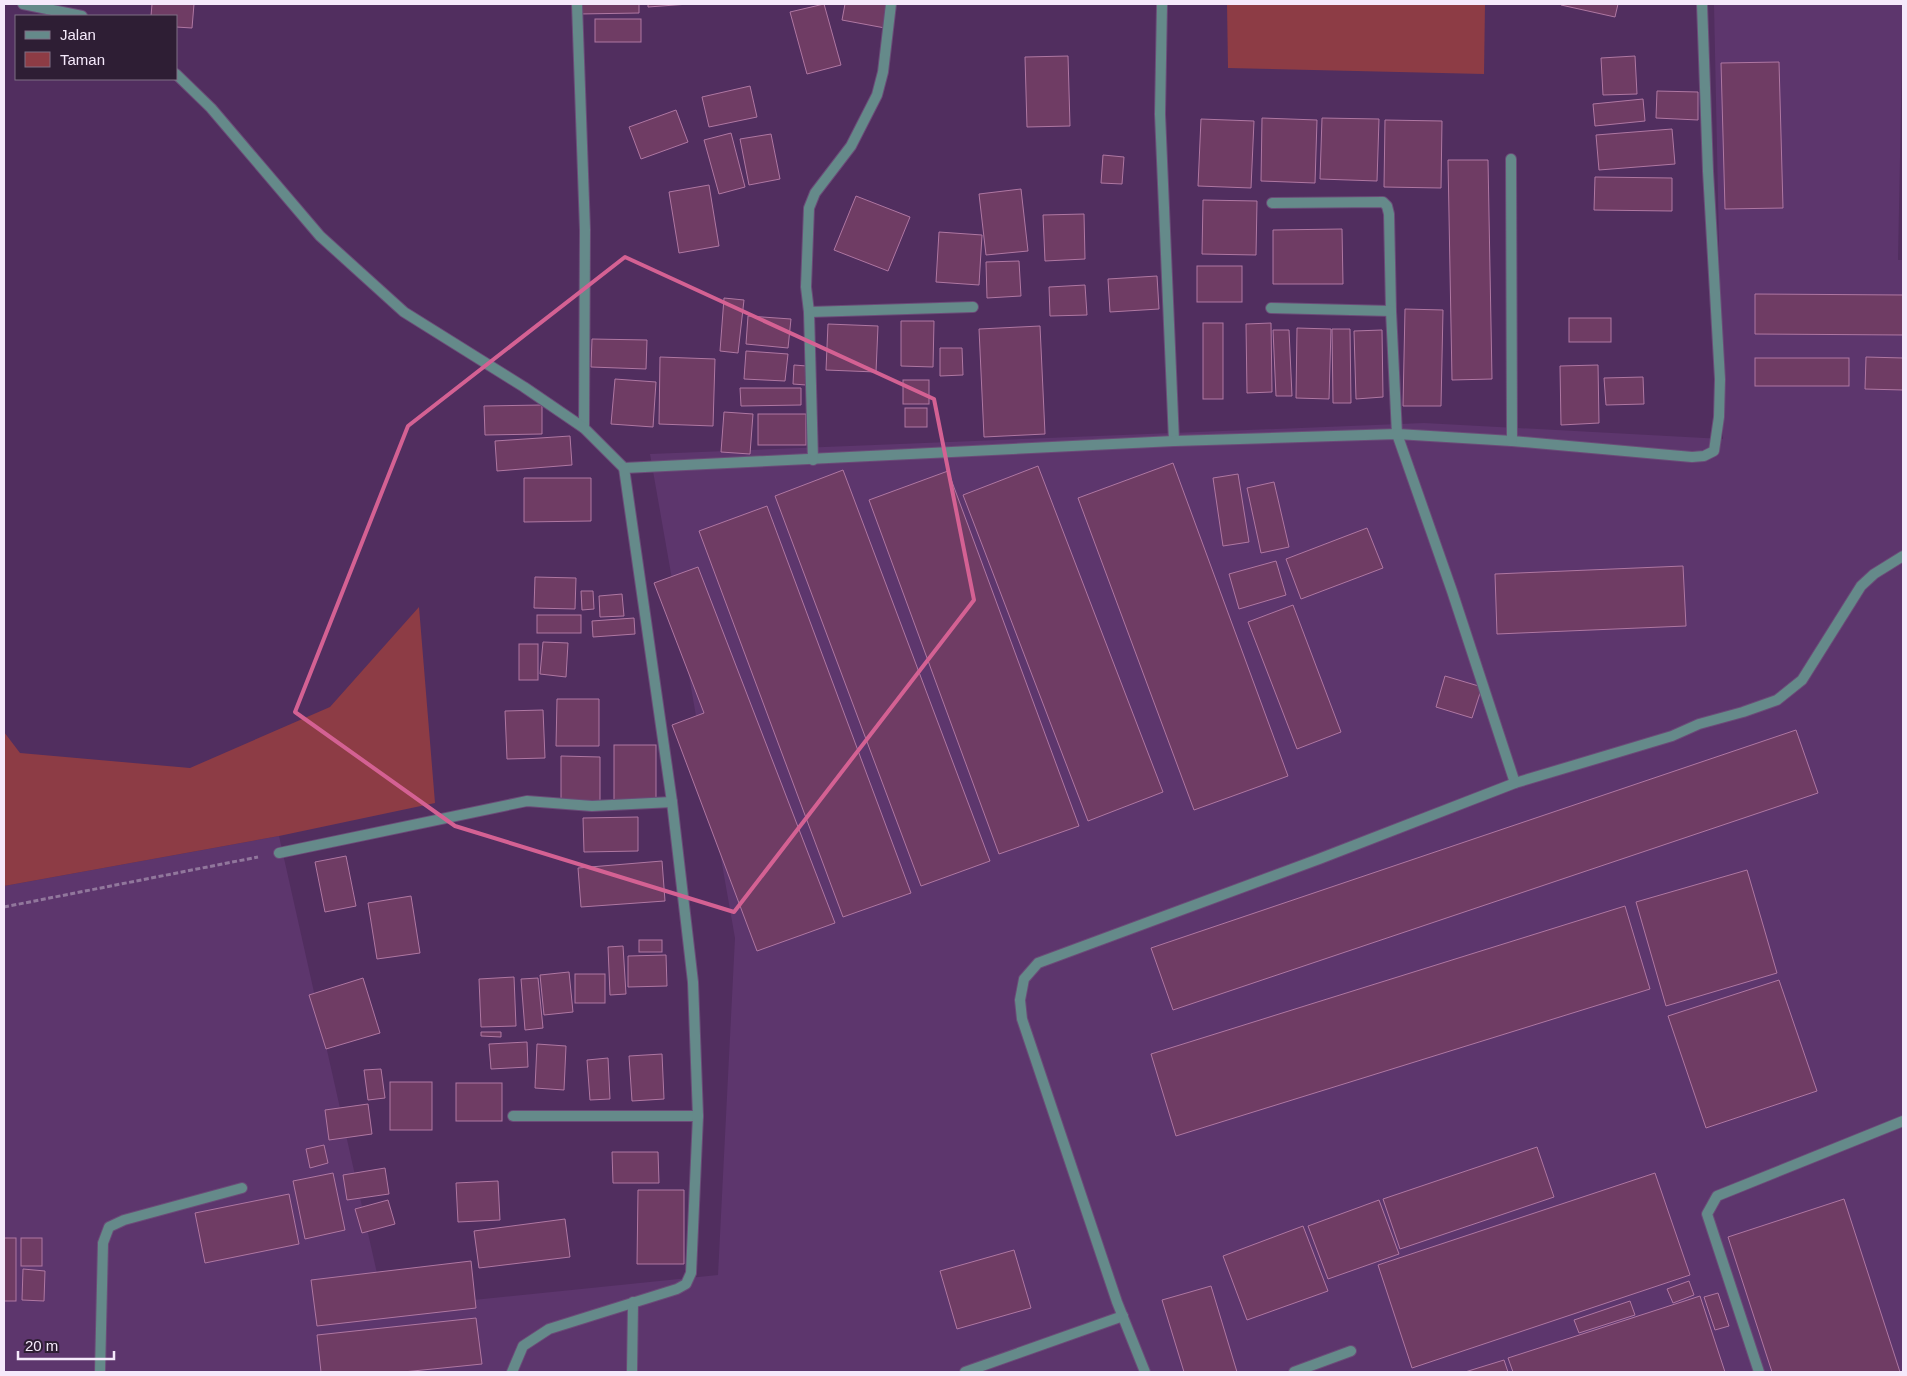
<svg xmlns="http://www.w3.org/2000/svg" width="1907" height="1376" font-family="Arial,sans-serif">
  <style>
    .built { fill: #5d366d }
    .green { fill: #8d3c45 }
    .building { fill: #6f3c64; stroke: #af77a2 }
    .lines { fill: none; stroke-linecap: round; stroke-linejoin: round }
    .service-casing { stroke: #6b4c78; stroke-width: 12 }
    .minor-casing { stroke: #6b4c78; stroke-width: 12 }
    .path { stroke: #91779c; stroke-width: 3; stroke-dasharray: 5 2.5; stroke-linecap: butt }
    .service { stroke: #658a8a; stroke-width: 10 }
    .minor { stroke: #658a8a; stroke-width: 10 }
    .marked { fill: none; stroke: #d46193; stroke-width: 4; stroke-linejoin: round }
  </style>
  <rect width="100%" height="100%" fill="#512e5f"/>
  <polygon class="built" points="1714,4 1903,4 1898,260 1903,260 1903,1372 4,1372 4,886 279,836 385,1309 718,1275 735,938 650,454 1424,423 1723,439"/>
  <g class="green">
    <polygon points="1227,4 1485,4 1484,74 1228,68"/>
    <polygon points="419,607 435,803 279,836 4,886 4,732 20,753 190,768 330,707"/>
  </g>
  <g class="building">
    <polygon points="152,4 194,4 192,28 176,27 176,16 151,16"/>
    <polygon points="579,4 639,4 639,13 579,14"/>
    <polygon points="648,4 689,4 648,7"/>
    <polygon points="824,4 841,65 807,74 790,12"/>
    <polygon points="845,4 889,4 885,28 842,20"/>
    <polygon points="1561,4 1618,4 1615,17 1561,5"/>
    <rect x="595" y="19" width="46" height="23"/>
    <polygon points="1068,56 1070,126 1027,127 1025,57"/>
    <polygon points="1635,56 1637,94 1603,95 1601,58"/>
    <polygon points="1779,62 1783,208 1725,209 1721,63"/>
    <polygon points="750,86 757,117 709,127 702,97"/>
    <polygon points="1657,91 1698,92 1698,120 1656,118"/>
    <polygon points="1643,99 1645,121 1595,126 1593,104"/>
    <polygon points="676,110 688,142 641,159 629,127"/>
    <polygon points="1262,118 1317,120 1315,183 1261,181"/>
    <polygon points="1322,118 1379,119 1377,181 1320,179"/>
    <polygon points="1201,119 1254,121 1251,188 1198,186"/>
    <polygon points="1385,120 1442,121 1441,188 1384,187"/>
    <polygon points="1672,129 1675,164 1599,170 1596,135"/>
    <polygon points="731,133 745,187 719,194 704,140"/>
    <polygon points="771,134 780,179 749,185 740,139"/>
    <polygon points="1103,155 1124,157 1122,184 1101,183"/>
    <polygon points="1448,160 1488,160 1492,379 1452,380"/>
    <polygon points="1595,177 1672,178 1672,211 1594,210"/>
    <polygon points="709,185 719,246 679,253 669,192"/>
    <polygon points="1021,189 1028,251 986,255 979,194"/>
    <polygon points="856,196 910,217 888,271 834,250"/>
    <polygon points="1203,200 1257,201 1256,255 1202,254"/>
    <polygon points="1084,214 1085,259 1045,261 1043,215"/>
    <polygon points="1342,229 1343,284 1273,284 1273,230"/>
    <polygon points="939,232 982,235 979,285 936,282"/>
    <polygon points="1019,261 1021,296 987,298 986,262"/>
    <rect x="1197" y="266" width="45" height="36"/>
    <polygon points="1157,276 1159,309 1110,312 1108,279"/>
    <polygon points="1085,285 1087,315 1050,316 1049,287"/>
    <polygon points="1755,294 1903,295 1903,335 1755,334"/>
    <polygon points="724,298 744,300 738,353 720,351"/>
    <polygon points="1405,309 1443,310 1441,406 1403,406"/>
    <polygon points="748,316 791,319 788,348 746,344"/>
    <rect x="1569" y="318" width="42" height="24"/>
    <polygon points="901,321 934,321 933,367 901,366"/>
    <rect x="1203" y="323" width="20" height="76"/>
    <polygon points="1271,323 1272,392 1247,393 1246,324"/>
    <polygon points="828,324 878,326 876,372 826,370"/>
    <polygon points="1040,326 1045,434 984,437 979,329"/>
    <polygon points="1297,328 1331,329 1329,399 1296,398"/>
    <polygon points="1332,329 1350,329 1351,403 1333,403"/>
    <polygon points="1273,330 1289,330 1292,396 1276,396"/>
    <polygon points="1382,330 1383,397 1356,399 1354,331"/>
    <polygon points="592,339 647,340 646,369 591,367"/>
    <polygon points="940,348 962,348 963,375 940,376"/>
    <polygon points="746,351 788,354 785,381 744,379"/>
    <polygon points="660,357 715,359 713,426 659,424"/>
    <polygon points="1866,357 1903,358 1903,390 1865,389"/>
    <rect x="1755" y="358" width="94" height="28"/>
    <polygon points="794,365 807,366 806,385 793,384"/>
    <polygon points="1598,365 1599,423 1561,425 1560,366"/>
    <polygon points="1643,377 1644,404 1606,405 1604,378"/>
    <polygon points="615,379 656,382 653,427 611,424"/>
    <rect x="903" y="380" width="26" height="24"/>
    <polygon points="740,388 801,388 801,405 741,406"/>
    <polygon points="542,405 542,434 485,435 484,406"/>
    <rect x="905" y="408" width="22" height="19"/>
    <polygon points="724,412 753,414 750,454 721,452"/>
    <rect x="758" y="414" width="48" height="31"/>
    <polygon points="570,436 572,465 497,471 495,441"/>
    <polygon points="1173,463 1288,776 1194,810 1078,498"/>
    <polygon points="1038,466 1163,792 1088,821 963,495"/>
    <polygon points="843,470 990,861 921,886 775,496"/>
    <polygon points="948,471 1079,826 999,854 869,500"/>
    <polygon points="1238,474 1249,542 1223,546 1213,478"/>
    <polygon points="524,478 591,478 591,521 524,522"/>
    <polygon points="1274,482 1289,547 1261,553 1247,488"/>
    <polygon points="767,506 911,893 843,917 699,531"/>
    <polygon points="1367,528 1383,568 1301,599 1286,559"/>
    <polygon points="1276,561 1286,595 1239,609 1229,574"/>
    <polygon points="1683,566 1686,626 1497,634 1495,574"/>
    <polygon points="698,567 835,923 757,951 672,725 704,713 654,583"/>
    <polygon points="535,577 576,578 575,609 534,608"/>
    <polygon points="581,591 593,591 594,609 582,610"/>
    <polygon points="622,594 624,616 600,617 599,596"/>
    <polygon points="1293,605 1341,732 1297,749 1248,622"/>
    <rect x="537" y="615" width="44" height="18"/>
    <polygon points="634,618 635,634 593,637 592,621"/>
    <polygon points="543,642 568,643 566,677 540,674"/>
    <rect x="519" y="644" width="19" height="36"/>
    <polygon points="1445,676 1482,687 1472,718 1436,707"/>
    <polygon points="557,699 599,699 599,746 556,746"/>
    <polygon points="543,710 545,758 507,759 505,711"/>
    <polygon points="1796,730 1818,793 1173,1010 1151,948"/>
    <rect x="614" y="745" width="42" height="57"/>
    <polygon points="561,756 600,757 600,801 561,800"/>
    <polygon points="638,817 638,851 584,852 583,818"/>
    <polygon points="346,856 356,906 325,912 315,862"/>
    <polygon points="662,861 665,901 581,907 578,868"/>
    <polygon points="1747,870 1777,973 1666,1006 1636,902"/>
    <polygon points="411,896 420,953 377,959 368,903"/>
    <polygon points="1625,906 1650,989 1176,1136 1151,1054"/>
    <rect x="639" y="940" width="23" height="12"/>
    <polygon points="623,946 626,994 610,995 608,947"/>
    <polygon points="666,955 667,986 628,987 628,956"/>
    <polygon points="569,972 573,1012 544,1015 540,975"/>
    <rect x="575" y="974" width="30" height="29"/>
    <polygon points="514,977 516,1026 481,1027 479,979"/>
    <polygon points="363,978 380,1033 326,1049 309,995"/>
    <polygon points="538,978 543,1028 525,1030 521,979"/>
    <polygon points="1779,980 1817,1091 1706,1128 1668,1016"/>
    <polygon points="481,1032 501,1032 501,1037 481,1036"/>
    <polygon points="527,1042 528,1067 491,1069 489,1044"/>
    <polygon points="537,1044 566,1046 564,1090 535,1088"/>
    <polygon points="662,1054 664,1099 632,1101 629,1056"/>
    <polygon points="608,1058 610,1099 590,1100 587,1060"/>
    <polygon points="381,1069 385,1098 368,1100 364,1070"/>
    <rect x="390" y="1082" width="42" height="48"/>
    <rect x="456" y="1083" width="46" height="38"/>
    <polygon points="368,1104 372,1134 329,1140 325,1110"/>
    <polygon points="324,1145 328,1163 310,1168 306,1149"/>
    <polygon points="1537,1147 1554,1197 1400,1249 1383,1199"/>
    <polygon points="612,1152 658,1152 659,1183 613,1183"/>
    <polygon points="385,1168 389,1194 347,1200 343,1175"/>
    <polygon points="333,1173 345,1230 305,1239 293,1181"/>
    <polygon points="1655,1173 1690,1275 1412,1368 1378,1265"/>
    <polygon points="498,1181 500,1220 458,1222 456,1183"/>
    <polygon points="638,1190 684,1190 684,1264 637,1264"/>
    <polygon points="289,1194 299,1244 205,1263 195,1213"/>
    <polygon points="1844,1199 1900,1372 1772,1372 1728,1237"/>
    <polygon points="388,1200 395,1224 362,1233 355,1209"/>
    <polygon points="1379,1200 1399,1254 1328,1279 1308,1226"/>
    <polygon points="565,1219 570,1257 479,1268 474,1231"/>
    <polygon points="1303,1226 1328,1291 1247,1320 1223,1256"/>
    <rect x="4" y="1238" width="12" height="63"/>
    <rect x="21" y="1238" width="21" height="28"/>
    <polygon points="1014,1250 1031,1308 957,1329 940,1271"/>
    <polygon points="471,1261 476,1308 317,1326 311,1280"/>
    <polygon points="23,1269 45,1271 44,1301 22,1300"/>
    <polygon points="1689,1281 1694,1295 1673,1303 1667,1289"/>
    <polygon points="1211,1286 1237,1372 1184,1372 1162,1300"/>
    <polygon points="1718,1293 1729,1326 1715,1330 1704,1297"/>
    <polygon points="1700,1296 1725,1372 1513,1372 1508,1358"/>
    <polygon points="1630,1301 1635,1315 1579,1333 1574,1320"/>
    <polygon points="476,1318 482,1364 403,1372 321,1372 317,1335"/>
    <polygon points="1504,1360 1508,1372 1465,1372"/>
  </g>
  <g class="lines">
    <defs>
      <g id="service">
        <polyline points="1272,203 1383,202 1387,206 1389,214 1391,311 1397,434 1452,591 1515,783"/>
        <polyline points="1271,308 1391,311"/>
        <polyline points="100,1372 103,1243 109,1227 124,1220 242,1188"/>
        <polyline points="632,1372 633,1302"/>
        <polyline points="965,1372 1123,1316"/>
        <polyline points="1145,1372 1117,1302 1022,1019 1020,1000 1024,979 1038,963 1319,859 1515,783 1672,736 1699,724 1743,712 1777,700 1802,680 1861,586 1874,574 1903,556"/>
        <polyline points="1294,1372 1351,1351"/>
        <polyline points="1759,1372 1707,1214 1717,1196 1903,1121"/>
      </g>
      <g id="minor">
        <polyline points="23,4 82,16"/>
        <polyline points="577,4 585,230 584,428"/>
        <polyline points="891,4 883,72 877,95 851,146 815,193 809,208 806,287 809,312 973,307"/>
        <polyline points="1162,4 1160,114 1174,441"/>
        <polyline points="176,74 211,108 320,236 404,312 524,387 584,428 624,468 1174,441 1397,434 1512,441 1692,457 1704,456 1714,451 1719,417 1720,379 1708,171 1702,4"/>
        <polyline points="1511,159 1512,441"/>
        <polyline points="809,312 813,460"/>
        <polyline points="279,853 527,801 592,806 672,802"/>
        <polyline points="513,1116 698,1116"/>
        <polyline points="512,1372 523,1346 549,1329 677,1289 686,1284 691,1273 698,1116 693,982 672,802 624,468"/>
      </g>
    </defs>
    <use href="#service" class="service-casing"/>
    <use href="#minor" class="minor-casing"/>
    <polyline class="path" points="4,907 258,857"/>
    <use href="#service" class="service"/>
    <use href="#minor" class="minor"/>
  </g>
  <path class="marked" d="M 625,257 L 934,399 L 974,600 L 734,912 L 455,826 L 295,712 L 408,426 Z"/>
  <rect width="1907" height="1376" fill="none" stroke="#f5e9fb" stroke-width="10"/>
  <rect x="15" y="15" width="162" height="65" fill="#2e1e34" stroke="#7e6f84"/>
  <rect x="25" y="31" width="25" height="8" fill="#658a8a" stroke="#7e6f84"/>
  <text x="60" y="40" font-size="15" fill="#f5e9fb">Jalan</text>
  <rect x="25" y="52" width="25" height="15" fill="#8d3c45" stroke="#7e6f84"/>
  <text x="60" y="65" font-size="15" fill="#f5e9fb">Taman</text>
  <path d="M18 1351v8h96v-8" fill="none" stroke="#f5e9fb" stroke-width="2.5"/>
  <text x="25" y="1351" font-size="15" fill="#f5e9fb" stroke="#2e1e34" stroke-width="4" paint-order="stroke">20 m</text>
</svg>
